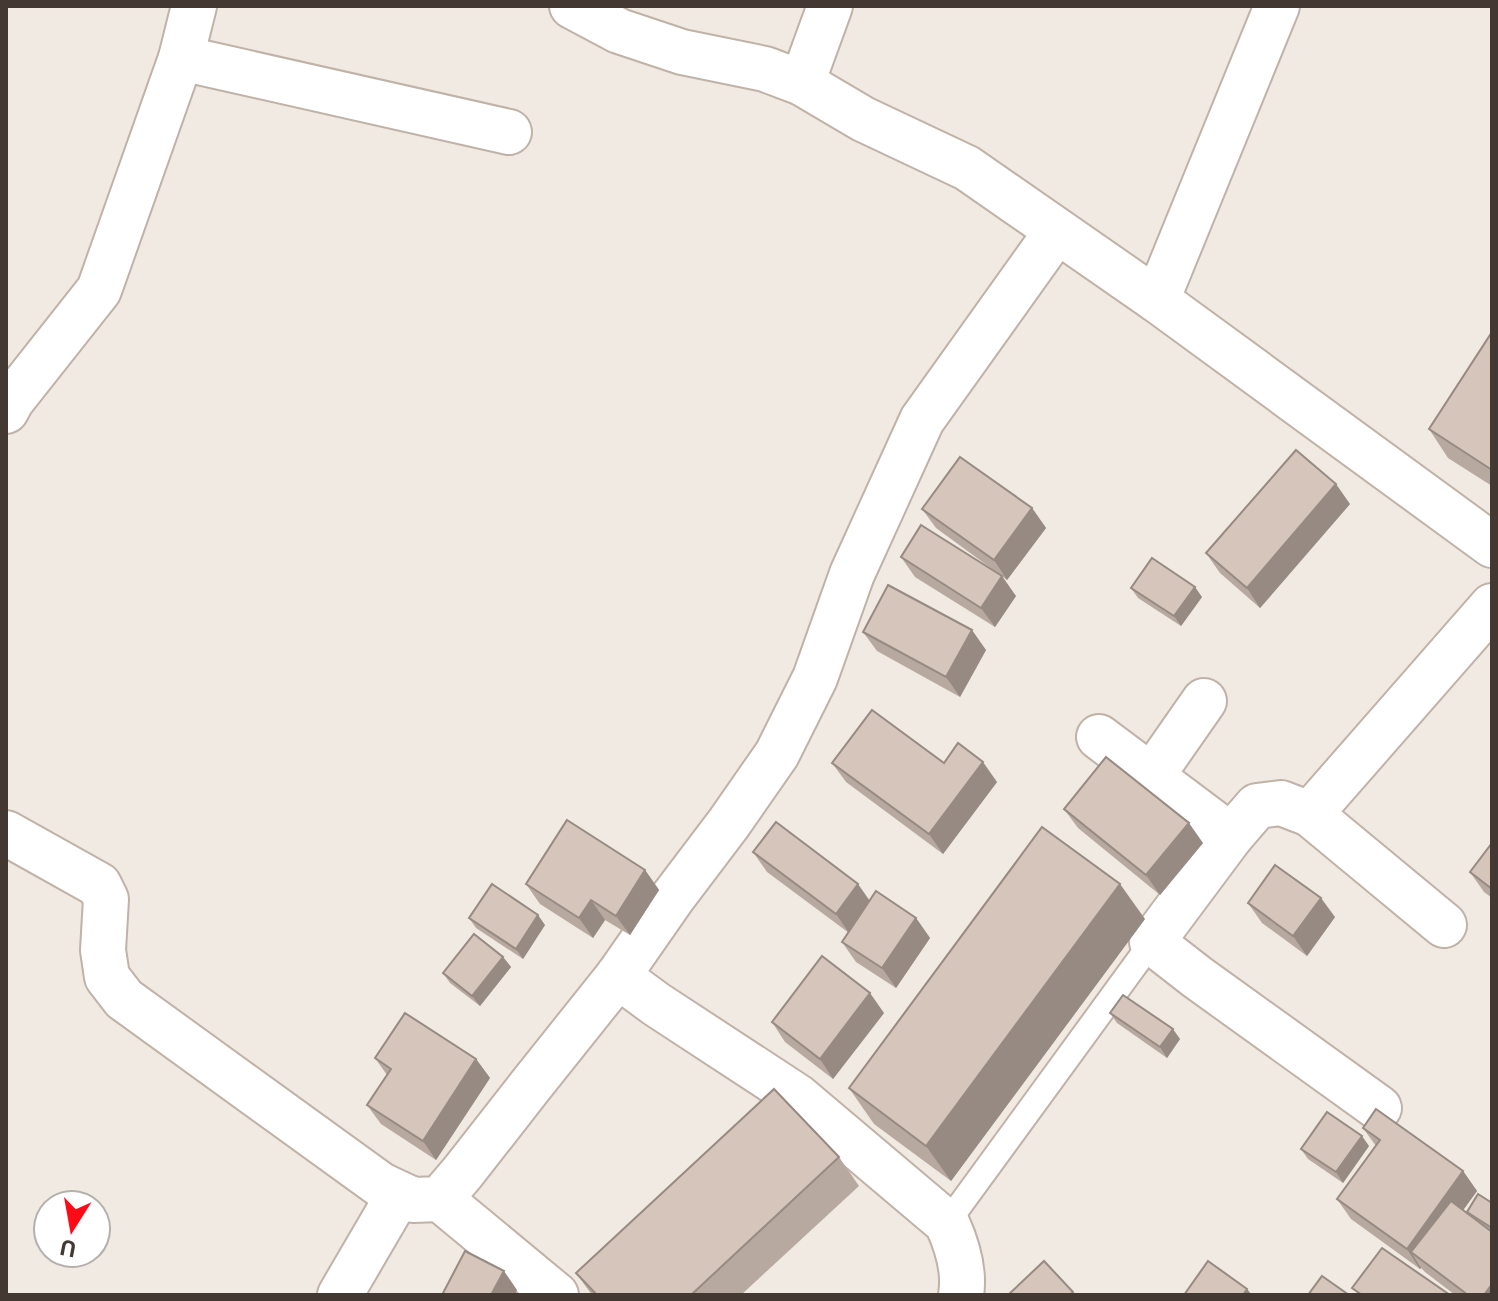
<svg xmlns="http://www.w3.org/2000/svg" width="1498" height="1301" font-family="'Open Sans',sans-serif">
  <style>
    .lines { fill: none; stroke-linecap: round; stroke-linejoin: round }
    .lane-casing { stroke: #c0b2a7; stroke-width: 28 }
    .street-casing { stroke: #c0b2a7; stroke-width: 48 }
    .lane { stroke: #fff; stroke-width: 24 }
    .street { stroke: #fff; stroke-width: 44 }
    .wall { fill: #b8a9a0 }
    .shaded-wall { fill: #968a82 }
    .building { fill: #d6c5ba; stroke: #968a82; stroke-width: 2 }
  </style>
  <rect width="100%" height="100%" fill="#f1eae2"/>
  <g class="lines">
    <defs>
      <polyline id="lane" points="947,1223 1152,942"/>
      <g id="street">
        <polyline points="572,6 619,31 682,52 765,69 802,83 863,119 967,168 1157,300 1492,545"/>
        <polyline points="181,58 509,132"/>
        <polyline points="802,83 830,6"/>
        <polyline points="1157,300 1277,6"/>
        <polyline points="6,411 12,400 99,290 181,58 194,6"/>
        <polyline points="1099,737 1231,836"/>
        <polyline points="1151,777 1204,701"/>
        <polyline points="1310,814 1281,803 1257,806 1231,836 1152,942 1197,977 1379,1108"/>
        <polyline points="6,833 99,885 106,899 103,950 107,977 124,999 381,1185 413,1200 440,1199 463,1172 531,1085 618,976"/>
        <polyline points="1444,925 1310,814 1492,606"/>
        <polyline points="440,1199 556,1295"/>
        <polyline points="340,1295 399,1194"/>
        <path d="M 961,1295 C 965,1271 957,1245 947,1223 L 798,1097 L 656,1004 L 618,976 L 673,897 L 729,823 L 777,754 L 815,678 L 852,574 L 922,420 L 1057,231"/>
      </g>
    </defs>
    <use href="#lane" class="lane-casing"/>
    <use href="#street" class="street-casing"/>
    <use href="#lane" class="lane"/>
    <use href="#street" class="street"/>
  </g>
  <g class="wall">
    <polygon points="1492,332 1492,486 1448,458 1429,429"/>
    <polygon points="1350,504 1260,608 1220,573 1206,553"/>
    <polygon points="1032,508 1046,528 1007,580 936,528 922,509"/>
    <polygon points="901,557 1016,596 995,627 915,577"/>
    <polygon points="1131,588 1202,597 1181,626 1138,598"/>
    <polygon points="863,632 986,650 960,697 877,651"/>
    <polygon points="832,763 997,782 943,854 846,782"/>
    <polygon points="1064,809 1203,843 1160,895 1078,828"/>
    <polygon points="1492,843 1492,898 1484,892 1470,872"/>
    <polygon points="753,852 870,901 916,918 930,938 896,988 856,962 842,942 849,933 767,872"/>
    <polygon points="645,870 659,890 630,935 605,920 593,938 540,904 526,884"/>
    <polygon points="1248,903 1335,917 1307,956 1262,923"/>
    <polygon points="469,918 545,925 523,959 476,928"/>
    <polygon points="1145,919 951,1181 874,1124 849,1088"/>
    <polygon points="503,957 511,967 480,1006 450,983 443,973"/>
    <polygon points="884,1013 833,1079 785,1042 772,1022"/>
    <polygon points="1110,1013 1180,1039 1167,1058 1117,1023"/>
    <polygon points="375,1058 476,1059 490,1078 436,1160 381,1124 367,1105 387,1075"/>
    <polygon points="1363,1128 1463,1171 1477,1191 1463,1210 1468,1214 1492,1203 1492,1295 1455,1295 1425,1272 1421,1268 1420,1269 1351,1219 1337,1199 1376,1146"/>
    <polygon points="1369,1146 1343,1183 1308,1159 1301,1149"/>
    <polygon points="839,1157 859,1186 741,1295 592,1295 576,1273"/>
  </g>
  <g class="shaded-wall">
    <polygon points="1336,484 1350,504 1260,608 1247,588"/>
    <polygon points="1032,508 1046,528 1007,580 994,560"/>
    <polygon points="1002,576 1016,596 995,627 981,608"/>
    <polygon points="1195,587 1202,597 1181,626 1174,616"/>
    <polygon points="972,630 986,650 960,697 946,677"/>
    <polygon points="983,762 997,782 943,854 929,834"/>
    <polygon points="1189,823 1203,843 1160,895 1146,875"/>
    <polygon points="645,870 659,890 630,935 616,916"/>
    <polygon points="858,884 872,904 849,933 836,914"/>
    <polygon points="1120,884 1145,919 951,1181 926,1146"/>
    <polygon points="1321,898 1335,917 1307,956 1293,936"/>
    <polygon points="591,900 605,920 593,938 579,918"/>
    <polygon points="538,915 545,925 523,959 516,949"/>
    <polygon points="916,918 930,938 896,988 882,968"/>
    <polygon points="503,957 511,967 480,1006 472,996"/>
    <polygon points="870,993 884,1013 833,1079 820,1059"/>
    <polygon points="1173,1029 1180,1039 1167,1058 1160,1047"/>
    <polygon points="476,1059 490,1078 436,1160 423,1141"/>
    <polygon points="1362,1136 1369,1146 1343,1183 1336,1172"/>
    <polygon points="1463,1171 1477,1191 1425,1263 1411,1252 1421,1268 1420,1269 1407,1249"/>
    <polygon points="504,1271 517,1290 515,1295 491,1295"/>
    <polygon points="1492,1284 1492,1295 1484,1295"/>
    <polygon points="1247,1289 1252,1295 1243,1295"/>
  </g>
  <g class="building">
    <polygon points="1492,332 1492,470 1429,429"/>
    <polygon points="1296,450 1336,484 1247,588 1206,553"/>
    <polygon points="960,457 1032,508 994,560 922,509"/>
    <polygon points="921,525 1002,576 981,608 901,557"/>
    <polygon points="1152,558 1195,587 1174,616 1131,588"/>
    <polygon points="888,585 972,630 946,677 863,632"/>
    <polygon points="872,710 944,763 958,743 983,762 929,834 832,763"/>
    <polygon points="1106,757 1189,823 1146,875 1064,809"/>
    <polygon points="567,820 645,870 616,916 591,900 579,918 526,884"/>
    <polygon points="776,822 858,884 836,914 753,852"/>
    <polygon points="1042,827 1120,884 926,1146 849,1088"/>
    <polygon points="1492,843 1492,889 1470,872"/>
    <polygon points="1275,865 1321,898 1293,936 1248,903"/>
    <polygon points="492,884 538,915 516,949 469,918"/>
    <polygon points="876,891 916,918 882,968 842,942"/>
    <polygon points="474,934 503,957 472,996 443,973"/>
    <polygon points="822,956 870,993 820,1059 772,1022"/>
    <polygon points="1123,995 1173,1029 1160,1047 1110,1013"/>
    <polygon points="405,1013 476,1059 423,1141 367,1105 391,1069 375,1058"/>
    <polygon points="774,1089 839,1157 691,1295 597,1295 576,1273"/>
    <polygon points="1376,1109 1463,1171 1407,1249 1337,1199 1380,1140 1363,1128"/>
    <polygon points="1327,1112 1362,1136 1336,1172 1301,1149"/>
    <polygon points="1478,1194 1492,1203 1492,1228 1467,1212"/>
    <polygon points="1451,1201 1492,1232 1492,1284 1484,1295 1468,1295 1411,1252"/>
    <polygon points="1382,1248 1450,1295 1362,1295 1352,1288"/>
    <polygon points="465,1251 504,1271 491,1295 442,1295"/>
    <polygon points="1044,1261 1073,1292 1070,1295 1008,1295"/>
    <polygon points="1208,1261 1247,1289 1243,1295 1184,1295"/>
    <polygon points="1322,1276 1349,1295 1308,1295"/>
  </g>
  <rect width="1498" height="1301" fill="none" stroke="#433932" stroke-width="16"/>
  <g transform="translate(72 1229) rotate(191)"><circle r="38" fill="#ffffff" stroke="#b4b0ad" stroke-width="2"/>
  <path d="M0-6L14 30L0 20L-14 30Z" fill="#ff0b18"/>
  <text y="-12" font-size="22" font-weight="bold" text-anchor="middle" fill="#433932">U</text>
  </g>
</svg>
